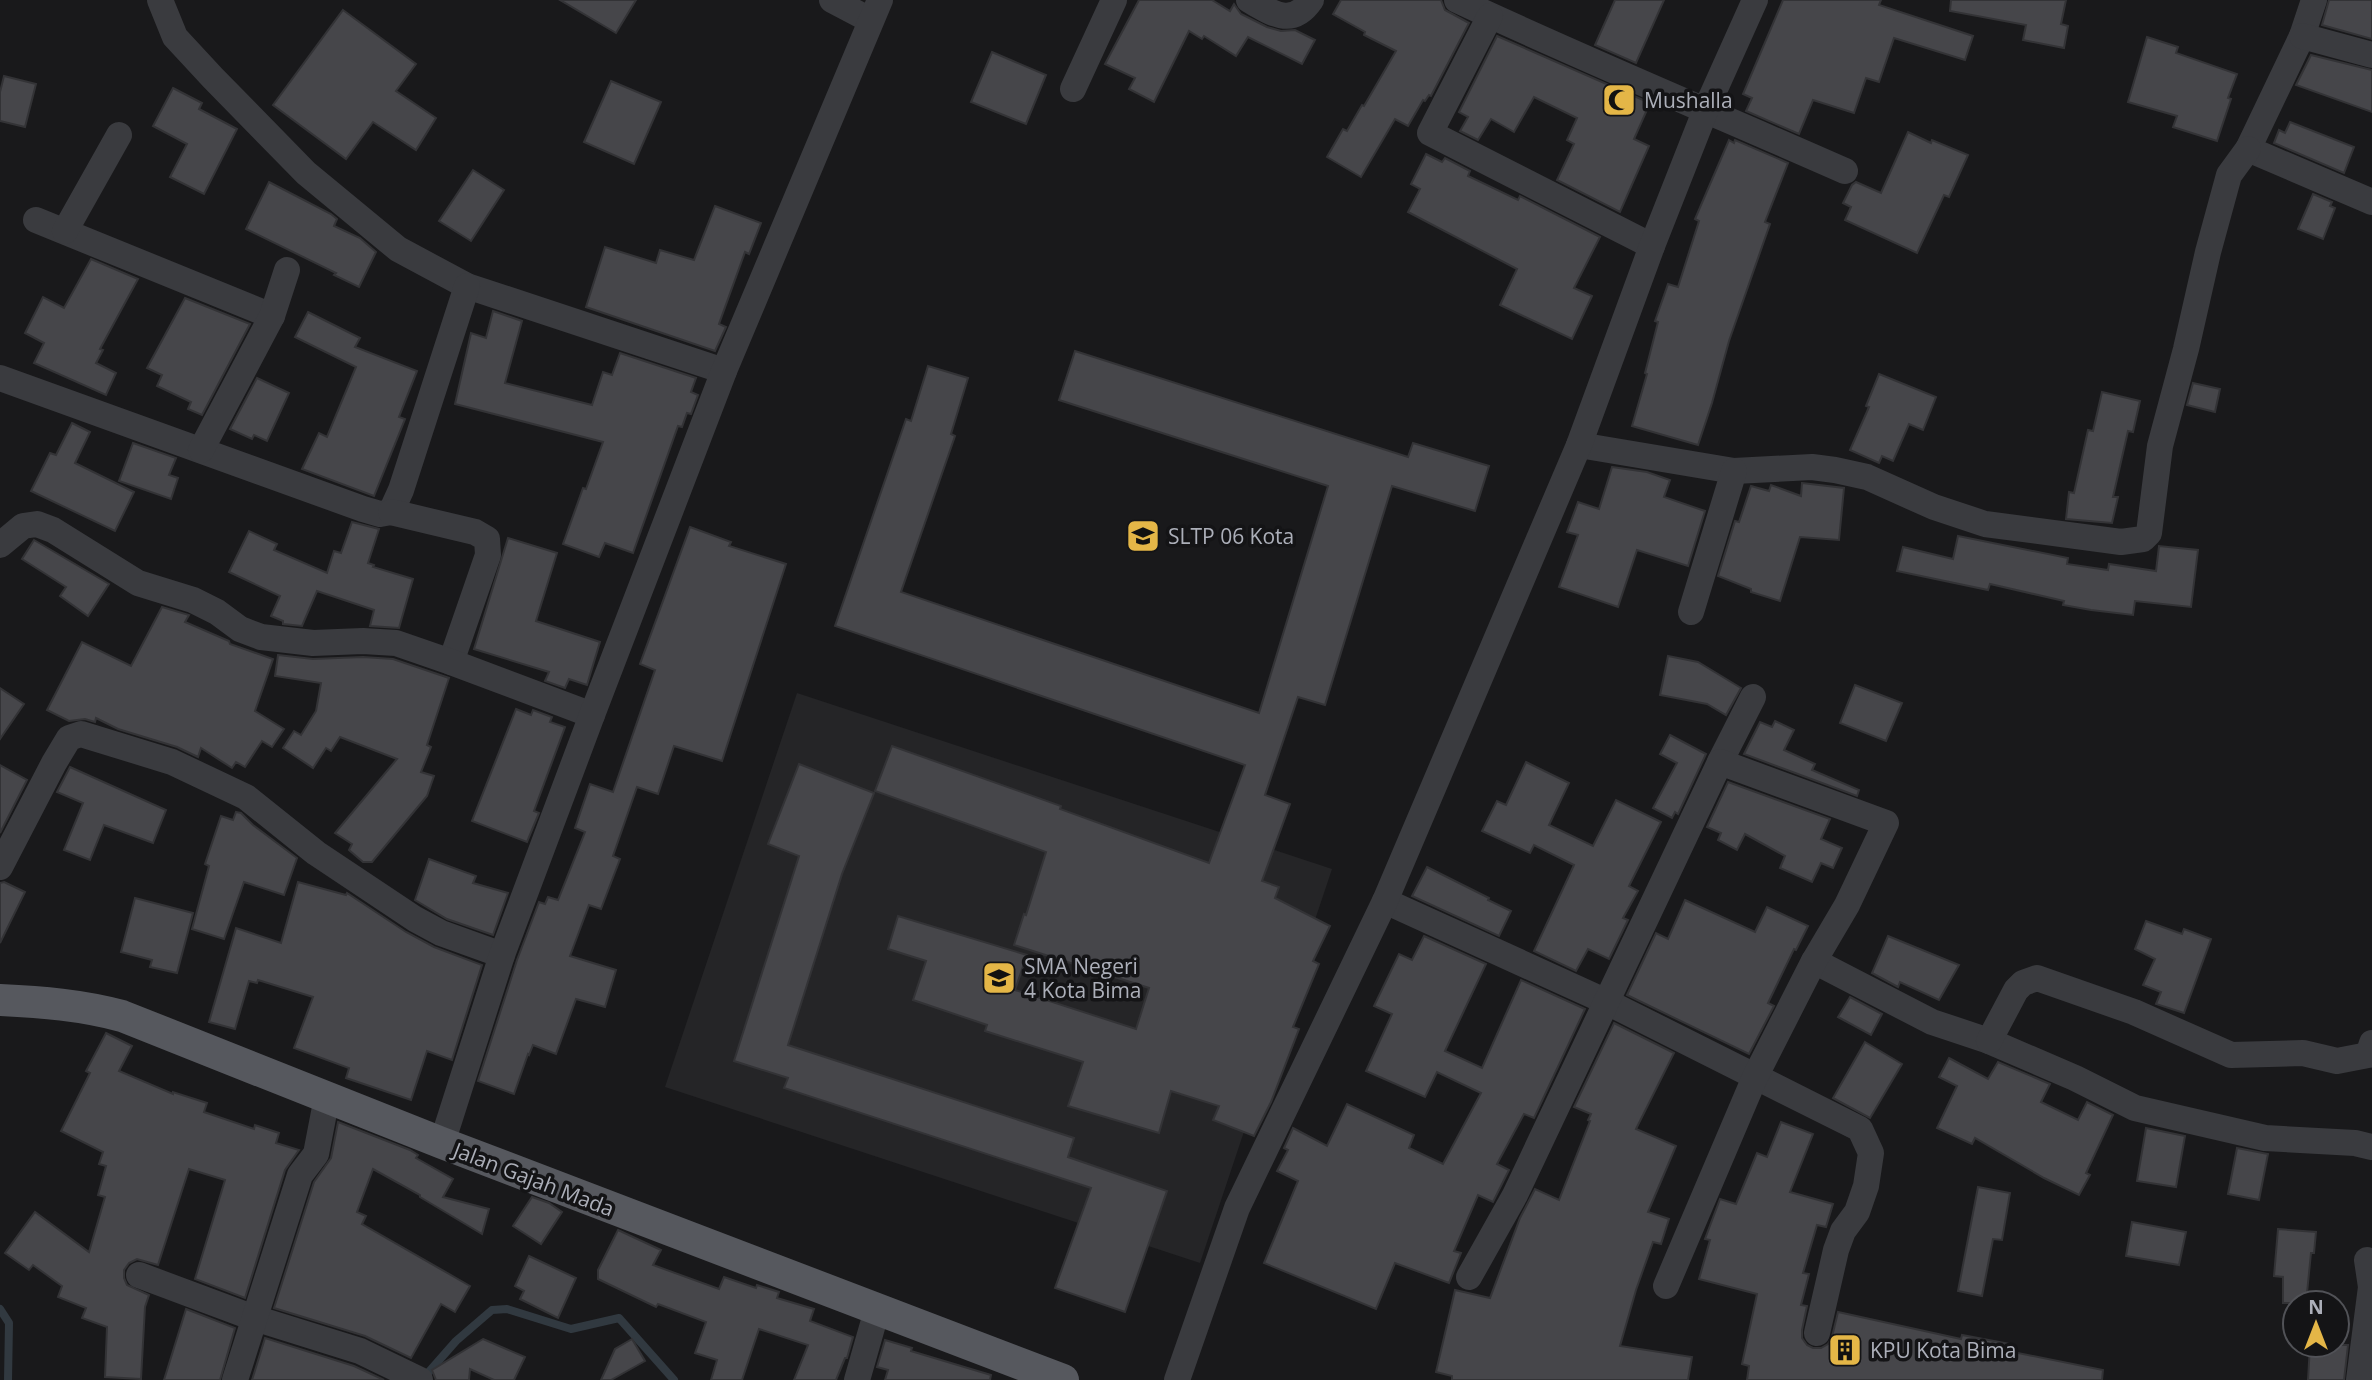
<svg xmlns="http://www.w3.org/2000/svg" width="2372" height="1380" font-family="'Open Sans',sans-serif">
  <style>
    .built { fill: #252527 }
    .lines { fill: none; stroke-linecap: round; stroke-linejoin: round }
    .stream { stroke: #313940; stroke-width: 8 }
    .building { fill: #46464a; stroke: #333336; stroke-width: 2 }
    .minor { stroke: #3a3b3f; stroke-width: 26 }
    .major { stroke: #56585e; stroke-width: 32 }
    .labels { text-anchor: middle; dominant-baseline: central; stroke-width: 7; stroke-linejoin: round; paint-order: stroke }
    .poi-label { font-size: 21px; fill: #acafb9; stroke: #141416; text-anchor: start }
    .street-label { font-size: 21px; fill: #acafb9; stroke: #141416 }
  </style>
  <rect width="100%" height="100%" fill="#19191b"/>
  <polygon class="built" points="797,693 1332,869 1200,1263 665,1087"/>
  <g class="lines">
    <g class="stream">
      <polyline points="0,1309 9,1323 8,1380"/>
      <polyline points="426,1380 427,1374 456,1341 492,1310 507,1309 571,1329 619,1318 674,1380"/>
    </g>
  </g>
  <g class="building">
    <polygon points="560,0 636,0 616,33"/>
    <polygon points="1139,0 1212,0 1230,11 1234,4 1241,14 1267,27 1281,31 1295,30 1315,40 1302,64 1248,37 1236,56 1204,36 1202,39 1189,31 1154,102 1129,89 1135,78 1105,64"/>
    <polygon points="1341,0 1441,0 1445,10 1469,23 1431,96 1429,95 1425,101 1423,100 1408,126 1395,119 1361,177 1327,157 1343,129 1347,131 1362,105 1364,106 1396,51 1364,35 1365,32 1333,14"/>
    <polygon points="1615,0 1664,0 1636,63 1595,45"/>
    <polygon points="1783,0 1881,0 1879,5 1973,36 1965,60 1894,38 1879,82 1866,78 1854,113 1813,100 1799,134 1746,111 1752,98 1743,94"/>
    <polygon points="1951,0 2066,0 2061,24 2068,26 2064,48 2023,40 2026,25 1950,11"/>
    <polygon points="2329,0 2372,0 2372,39 2322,25"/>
    <polygon points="343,10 416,64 396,91 436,118 416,150 373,122 346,159 273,105"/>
    <polygon points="1497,36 1650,103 1634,139 1649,146 1620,212 1557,180 1574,144 1567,140 1577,118 1534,97 1514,132 1491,119 1478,140 1460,131 1468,117 1459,112"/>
    <polygon points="2147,37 2178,47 2176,53 2237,74 2228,98 2231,99 2217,141 2173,127 2177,116 2128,102"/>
    <polygon points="992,52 1046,75 1026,124 971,102"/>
    <polygon points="2311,55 2372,70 2372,112 2296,85"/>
    <polygon points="4,76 36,84 25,127 0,121 0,92"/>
    <polygon points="611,81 661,102 634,164 584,142"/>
    <polygon points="173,88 202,103 199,109 237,129 204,194 170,177 187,144 153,126"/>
    <polygon points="2290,122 2354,147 2344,173 2274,143 2279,130 2285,133"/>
    <polygon points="1908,132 1931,143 1932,140 1968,155 1949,197 1944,195 1917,253 1845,220 1851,207 1843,203 1852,185 1856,182 1881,193"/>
    <polygon points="1729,140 1734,143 1735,140 1788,163 1765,222 1770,224 1729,341 1712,403 1698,445 1632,426 1647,374 1645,373 1658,322 1655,321 1668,284 1678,287 1699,221 1695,219"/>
    <polygon points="1426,154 1442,162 1445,158 1470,171 1468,176 1518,200 1520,196 1600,237 1574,288 1592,296 1572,339 1500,305 1517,269 1408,212 1420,189 1411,184"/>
    <polygon points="473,170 504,190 471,241 439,221"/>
    <polygon points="269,182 331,214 337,219 334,226 360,238 376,252 359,287 334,275 336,273 246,229"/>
    <polygon points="2313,194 2332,202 2330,206 2335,208 2323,239 2298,229"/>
    <polygon points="715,206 761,223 749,254 745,252 719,324 726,327 715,351 586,307 605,247 656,263 660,250 694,260"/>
    <polygon points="91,259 138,279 100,349 103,350 96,363 116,373 106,395 34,363 44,343 25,333 43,297 64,308"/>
    <polygon points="185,298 250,324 202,415 188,409 191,402 157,386 162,375 147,368"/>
    <polygon points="493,311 522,321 505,383 592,405 603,372 612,375 620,353 696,378 691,392 698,395 691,414 687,413 682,427 678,426 633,553 605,543 599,557 563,544 583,488 586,489 603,442 455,404 471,333 486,338"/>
    <polygon points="308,312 360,338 355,347 417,371 399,417 405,419 374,496 302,469 319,433 327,437 356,367 295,337"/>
    <polygon points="1075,351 1408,457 1413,443 1489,466 1475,511 1392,486 1325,705 1298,697 1265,795 1290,804 1262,881 1279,887 1275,898 1330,926 1313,961 1319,964 1293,1027 1299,1029 1271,1102 1254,1136 1213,1120 1219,1106 1171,1091 1159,1133 1068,1106 1083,1062 985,1031 987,1025 913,1000 926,961 888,949 898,916 1027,955 1015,990 1136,1029 1149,988 1014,945 1024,914 1026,915 1046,852 875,791 892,746 1061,806 1060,809 1209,863 1245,765 835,626 906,419 911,421 928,366 968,378 951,434 955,436 901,592 1259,713 1328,486 1059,400"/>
    <polygon points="1879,374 1936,397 1923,430 1909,424 1893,461 1882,456 1879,463 1850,450 1869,407 1866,406"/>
    <polygon points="257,378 289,393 267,441 254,435 252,439 230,429"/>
    <polygon points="2193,383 2220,389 2215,412 2187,405"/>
    <polygon points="2102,392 2140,401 2133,432 2128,431 2113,497 2118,497 2112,523 2066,519 2069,492 2074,493 2088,430 2093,431"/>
    <polygon points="72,423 90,432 75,463 134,492 115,531 31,491 50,453 56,455"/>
    <polygon points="133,443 176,458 169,475 178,478 171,499 119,481"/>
    <polygon points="1612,467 1647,472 1670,480 1664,497 1705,511 1688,566 1637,550 1618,607 1559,587 1578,535 1567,532 1578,502 1599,509"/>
    <polygon points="1802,483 1844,488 1839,540 1800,537 1780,601 1751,592 1751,589 1718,576 1735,521 1739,522 1751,486 1769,491 1771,485 1801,496"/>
    <polygon points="352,522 379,529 368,563 374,565 373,567 413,579 399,628 370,626 374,610 317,591 302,626 283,624 283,621 271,616 280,596 229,572 249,531 277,544 274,550 327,573 334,551 341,553"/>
    <polygon points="690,527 731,542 729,546 786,564 722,761 674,746 658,794 637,787 613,856 620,859 601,909 589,905 570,956 616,970 605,1007 576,999 556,1054 533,1045 529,1055 528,1054 514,1094 478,1081 517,960 539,902 545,904 548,897 558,900 585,832 575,828 590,784 613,792 655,670 640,664"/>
    <polygon points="1958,536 2068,558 2067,564 2108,570 2109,564 2156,571 2159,546 2198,550 2191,607 2135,601 2133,615 2091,610 2063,605 2064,601 1990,584 1988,590 1897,571 1903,547 1953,559"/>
    <polygon points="508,538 557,553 536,621 600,642 587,685 569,679 565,688 545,681 549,672 474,649"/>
    <polygon points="34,540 109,584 88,616 60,596 66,587 22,559"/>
    <polygon points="162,607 189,615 185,622 229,641 230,644 273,659 255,711 284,729 272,747 262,741 245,767 236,762 232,768 201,748 198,757 177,747 118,729 96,718 95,722 85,719 69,721 47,710 82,642 131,666"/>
    <polygon points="278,655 313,659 363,657 393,659 449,678 427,745 431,747 421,772 434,776 427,796 372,862 363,862 349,850 352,844 335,833 397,759 340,737 331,751 326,748 313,768 283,748 294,731 301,735 316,711 321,683 275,676"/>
    <polygon points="1668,656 1698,662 1741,688 1726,715 1707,704 1660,695"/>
    <polygon points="1855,685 1902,703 1886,741 1840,723"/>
    <polygon points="0,688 24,704 0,739"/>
    <polygon points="516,709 531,715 533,710 552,717 550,722 565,727 534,811 539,813 527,842 472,821"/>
    <polygon points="1775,721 1794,730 1784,750 1815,764 1812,770 1859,790 1857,796 1744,754 1760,722 1772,727"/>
    <polygon points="1670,735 1706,754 1678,814 1675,812 1672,818 1653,808 1677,763 1660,754"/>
    <polygon points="1526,762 1569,783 1549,825 1593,846 1616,800 1661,822 1629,886 1638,891 1623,918 1628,920 1609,959 1588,949 1576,971 1534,951 1574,865 1534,845 1530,853 1482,831 1497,801 1506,805"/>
    <polygon points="799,764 874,793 842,874 788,1045 1074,1138 1068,1157 1167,1191 1125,1312 1055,1288 1091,1188 784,1088 788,1078 734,1061 799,856 768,844"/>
    <polygon points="0,765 27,780 0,833"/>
    <polygon points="70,767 166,810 153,843 104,825 90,860 64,850 83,803 57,792"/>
    <polygon points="1728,782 1830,819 1821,839 1842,848 1833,868 1821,863 1812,882 1780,868 1785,856 1745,834 1737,850 1718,840 1721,833 1707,827"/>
    <polygon points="236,812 241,813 253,825 297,858 284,895 244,882 224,939 192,929 209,866 205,864 221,816 233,820"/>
    <polygon points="429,859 476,876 473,883 508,893 493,935 447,919 415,900"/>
    <polygon points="1427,867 1489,898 1488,900 1511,911 1499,936 1412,896"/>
    <polygon points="4,882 25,892 0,943 0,883"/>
    <polygon points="298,882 346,895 347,893 406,932 434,947 482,965 452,1060 427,1051 411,1100 346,1078 349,1068 294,1048 313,997 258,980 257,983 249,981 235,1029 209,1022 236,928 281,943"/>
    <polygon points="135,898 193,913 177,973 150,967 152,960 121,952"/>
    <polygon points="1685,900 1755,932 1767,907 1808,926 1796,950 1794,949 1768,1003 1774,1006 1749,1054 1627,995 1656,933 1668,939"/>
    <polygon points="2146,921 2182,934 2184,929 2211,939 2184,1013 2156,1004 2161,992 2143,985 2155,959 2135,949"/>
    <polygon points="1424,936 1486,964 1445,1051 1482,1068 1521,980 1585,1009 1534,1118 1524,1114 1497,1164 1509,1170 1493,1202 1478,1195 1454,1251 1461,1253 1449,1283 1395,1263 1376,1309 1264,1263 1298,1181 1277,1171 1288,1150 1284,1148 1293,1128 1327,1146 1347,1104 1414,1135 1409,1148 1443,1164 1481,1093 1437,1072 1425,1097 1366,1071 1392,1014 1374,1006 1399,954 1412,960"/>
    <polygon points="1888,936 1959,965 1939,1000 1900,982 1898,987 1872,973"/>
    <polygon points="1850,997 1882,1014 1871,1035 1838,1017"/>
    <polygon points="1614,1023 1674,1053 1636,1129 1676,1146 1648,1212 1669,1219 1661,1244 1653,1242 1636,1290 1620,1346 1692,1357 1688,1380 1452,1380 1452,1376 1436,1372 1455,1290 1490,1298 1520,1218 1535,1189 1559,1200 1590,1121 1588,1120 1591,1114 1574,1107"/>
    <polygon points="106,1033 132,1046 119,1071 173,1094 173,1092 207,1103 204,1112 254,1129 255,1125 279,1133 276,1143 299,1150 285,1170 245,1298 195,1279 225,1180 189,1169 158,1265 137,1259 129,1263 124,1270 124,1278 127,1285 149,1295 145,1307 141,1379 105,1377 107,1327 82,1318 86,1308 58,1297 62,1286 33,1265 29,1270 5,1253 35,1212 89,1252 105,1197 98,1195 106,1166 99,1164 103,1152 61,1131 90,1073 86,1071"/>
    <polygon points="1865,1042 1902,1064 1870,1118 1833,1098"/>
    <polygon points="1949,1058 1988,1079 1998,1062 2050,1084 2041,1102 2078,1120 2087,1102 2113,1115 2086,1173 2090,1175 2079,1195 2044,1178 1975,1138 1972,1144 1937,1128 1957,1086 1939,1077"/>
    <polygon points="338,1122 410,1150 418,1155 416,1158 453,1179 443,1197 489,1209 482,1234 420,1197 420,1195 373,1169 357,1212 366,1216 362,1224 470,1286 455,1312 441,1304 411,1358 365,1336 274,1308 314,1182 331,1158"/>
    <polygon points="1781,1122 1813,1134 1790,1192 1833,1204 1826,1227 1817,1225 1803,1273 1809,1274 1801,1305 1807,1306 1802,1330 1802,1338 1807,1345 1813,1348 1821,1348 1828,1344 1832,1337 1838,1312 1961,1339 1962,1335 2010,1344 2008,1351 2103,1370 2102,1380 1747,1380 1749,1366 1742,1364 1757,1294 1699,1279 1710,1240 1705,1239 1720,1199 1736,1204 1757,1153 1767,1157"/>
    <polygon points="2146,1128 2185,1136 2176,1187 2137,1181"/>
    <polygon points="2237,1148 2268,1154 2259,1200 2228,1194"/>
    <polygon points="1978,1187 2010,1193 2002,1240 1993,1239 1982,1296 1958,1291"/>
    <polygon points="532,1197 549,1203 562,1212 541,1244 513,1226"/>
    <polygon points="2132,1222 2186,1232 2179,1265 2126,1256"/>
    <polygon points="2278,1229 2316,1232 2314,1253 2311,1253 2306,1303 2283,1303 2283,1277 2274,1276"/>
    <polygon points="618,1230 661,1250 653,1265 719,1289 724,1277 756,1288 757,1285 779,1292 777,1298 814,1309 810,1321 853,1337 847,1358 845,1358 836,1380 794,1380 808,1345 759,1329 742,1380 711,1380 717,1360 695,1353 706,1322 658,1304 656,1307 598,1279 598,1270"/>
    <polygon points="529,1256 576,1278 558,1318 520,1299 524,1291 515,1286"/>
    <polygon points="186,1309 235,1328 220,1380 164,1380"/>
    <polygon points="265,1338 354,1366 384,1380 252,1380"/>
    <polygon points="483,1339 525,1357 514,1380 494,1380 470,1369 469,1380 436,1380 432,1370"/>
    <polygon points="632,1339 645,1361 611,1380 601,1380 615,1349"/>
    <polygon points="885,1340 912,1348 911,1351 991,1375 990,1380 885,1380 888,1370 877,1367"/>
    <polygon points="2310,1345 2348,1345 2344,1380 2308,1380"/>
  </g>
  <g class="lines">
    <g class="minor">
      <polyline points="160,0 175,37 213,78 306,173 398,249 467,286 724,371"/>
      <polyline points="832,0 870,20"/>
      <path d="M 1249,0 C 1272,13 1292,28 1311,0"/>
      <path d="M 1457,0 C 1585,60 1716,114 1845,171"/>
      <polyline points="2314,0 2302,36 2248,149 2372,202"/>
      <polyline points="1490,16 1430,133 1652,246"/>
      <polyline points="2302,36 2372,55"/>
      <polyline points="1073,89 1114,0"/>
      <polyline points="36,220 272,316"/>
      <polyline points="65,231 119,135"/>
      <polyline points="0,378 363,509 380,514 391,512 401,490 467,286"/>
      <polyline points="1579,445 1734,471 1812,467 1835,470 1867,477 1934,507 1985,524 2121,542 2143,539 2149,533 2160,446 2186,349 2208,252 2229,175 2248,149"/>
      <polyline points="201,450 272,316 287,270"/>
      <polyline points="391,512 475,532 487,539 488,555 451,662"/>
      <polyline points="0,545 23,526 37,524 53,530 138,583 193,600 217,612 240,629 261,637 313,643 363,641 396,643 451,662 592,715"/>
      <polyline points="1691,612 1734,471"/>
      <polyline points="1720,762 1753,697"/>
      <polyline points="0,867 54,763 69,738 81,734 172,762 246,797 316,853 415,919 441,933 502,955"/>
      <polyline points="1385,901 1607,1002 1860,1129 1871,1153 1866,1186 1857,1212 1843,1231 1836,1250 1817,1333"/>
      <polyline points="1814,961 1932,1022 1989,1041 2075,1078 2135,1108 2265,1138 2355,1143 2372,1147"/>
      <polyline points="1989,1041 2016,990 2023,983 2037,978 2134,1012 2231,1055 2303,1053 2337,1061 2368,1055 2372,1043"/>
      <polyline points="442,1143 502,955 592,715 724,371 880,0"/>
      <polyline points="139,1275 254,1318 360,1351 420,1380"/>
      <polyline points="1469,1277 1515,1195 1720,762 1886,823 1847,905 1814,961 1755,1077 1666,1286"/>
      <polyline points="235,1380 300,1175 316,1154 327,1097"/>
      <polyline points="857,1380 877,1310"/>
      <polyline points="1177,1380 1237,1208 1385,901 1579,445 1652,246 1706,109 1755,0"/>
      <polyline points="2359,1380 2371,1287 2367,1260"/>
    </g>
    <path class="major" d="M 0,1000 C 42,1002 81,1005 122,1016 L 442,1143 L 1063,1380"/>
  </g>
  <defs>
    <symbol id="mosque-square" viewBox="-11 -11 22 22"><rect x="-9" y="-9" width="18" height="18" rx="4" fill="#e4b647" stroke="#141416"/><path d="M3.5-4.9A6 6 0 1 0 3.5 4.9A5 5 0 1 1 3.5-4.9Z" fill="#111"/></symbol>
    <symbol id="school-square" viewBox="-11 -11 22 22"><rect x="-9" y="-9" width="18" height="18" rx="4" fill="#e4b647" stroke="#141416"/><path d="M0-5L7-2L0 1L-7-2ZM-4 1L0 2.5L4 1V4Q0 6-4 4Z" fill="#111"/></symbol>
    <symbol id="building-square" viewBox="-11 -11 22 22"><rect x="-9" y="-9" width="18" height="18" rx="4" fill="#e4b647" stroke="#141416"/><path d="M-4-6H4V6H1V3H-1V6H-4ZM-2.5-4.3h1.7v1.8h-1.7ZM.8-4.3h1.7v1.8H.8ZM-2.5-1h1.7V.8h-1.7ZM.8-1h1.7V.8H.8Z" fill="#111"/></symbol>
  </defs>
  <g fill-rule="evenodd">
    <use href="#mosque-square" x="1600" y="81" width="38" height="38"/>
    <use href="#school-square" x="1124" y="517" width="38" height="38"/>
    <use href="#school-square" x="980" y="959" width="38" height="38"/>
    <use href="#building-square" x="1826" y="1331" width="38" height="38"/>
  </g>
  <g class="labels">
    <g class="poi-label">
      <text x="1644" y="100">Mushalla</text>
      <text x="1168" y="536">SLTP 06 Kota</text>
      <text x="1024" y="966">SMA Negeri<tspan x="1024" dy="24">4 Kota Bima</tspan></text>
      <text x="1870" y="1350">KPU Kota Bima</text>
    </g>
    <g class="street-label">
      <text transform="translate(534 1179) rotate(21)">Jalan Gajah Mada</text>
    </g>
  </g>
  <g transform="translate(2316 1324)"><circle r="33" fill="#141416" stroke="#515257" stroke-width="2"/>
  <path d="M0-5L12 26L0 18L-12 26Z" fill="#e4b647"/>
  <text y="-10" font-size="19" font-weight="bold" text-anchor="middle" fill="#acafb9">N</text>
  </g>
</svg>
